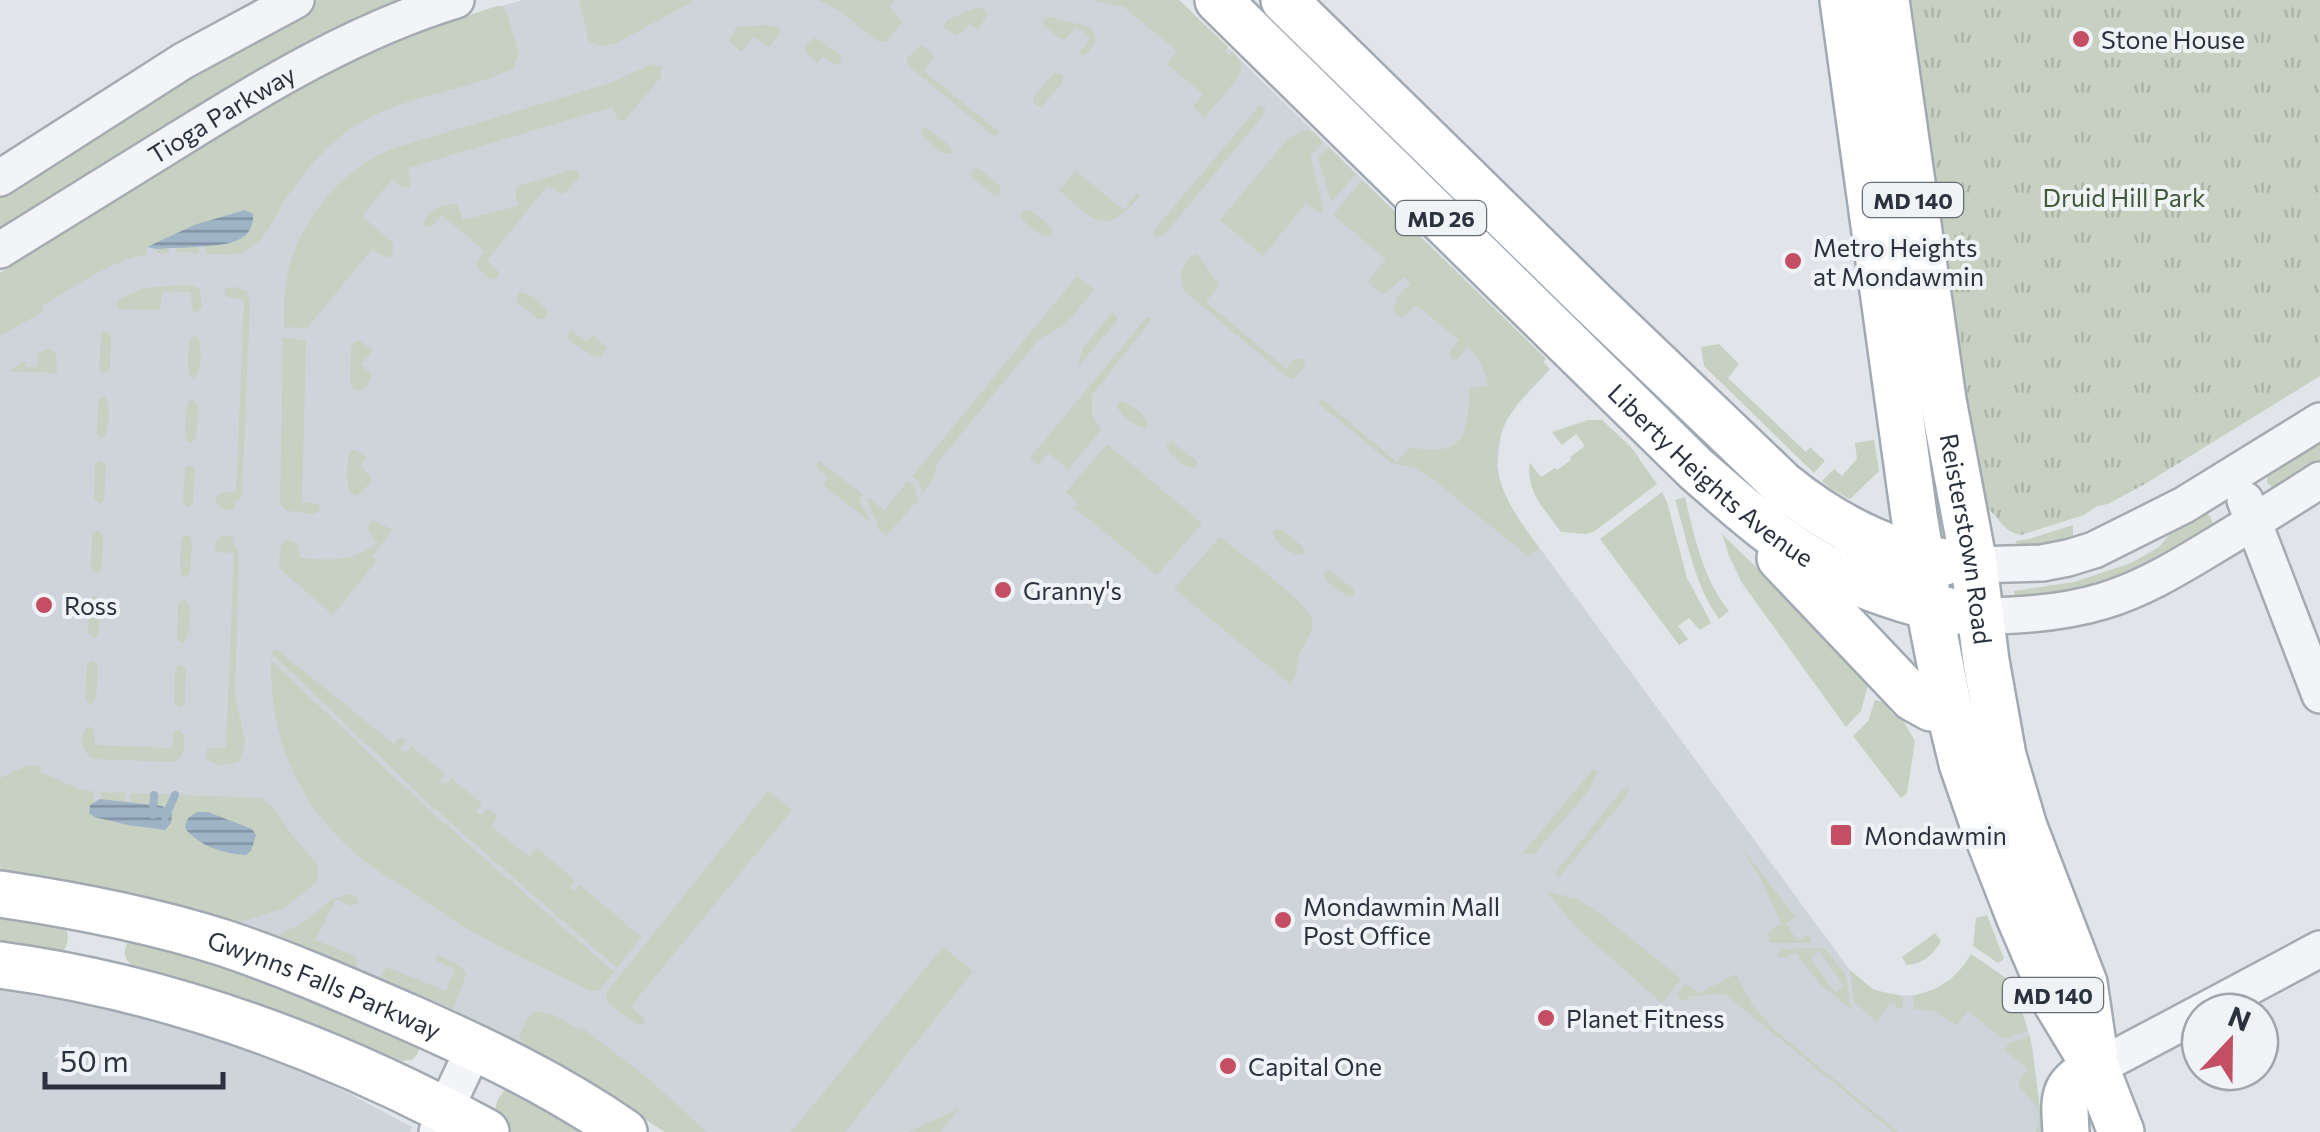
<svg xmlns="http://www.w3.org/2000/svg" width="2320" height="1132" font-family="Commissioner,sans-serif">
  <style>
    .built { fill: #cfd3da }
    .green { fill: #c7d1c2; fill-rule: evenodd }
    .park { fill: url(#park-tufts) }
    .water { fill: url(#water-rules) }
    .lines { fill: none; stroke-linecap: round; stroke-linejoin: round }
    .stream { stroke: #9eb3c6; stroke-width: 8 }
    .minor-casing { stroke: #a6abb2; stroke-width: 40 }
    .major-casing { stroke: #a1a9b3; stroke-width: 50 }
    .minor { stroke: #f3f4f7; stroke-width: 35 }
    .major { stroke: #fff; stroke-width: 45 }
    .poi-dot { fill: #c44f65; stroke: #f0f3f6; stroke-width: 4 }
    .labels { text-anchor: middle; dominant-baseline: central; stroke-width: 8; stroke-linejoin: round; paint-order: stroke }
    .shield { fill: #f0f3f6; stroke: #656c76; stroke-width: 2.5 }
    .shield-label { font-size: 22px; font-weight: bold; fill: #2a323f }
    .poi-label { font-size: 25px; fill: #2a323f; stroke: #f0f3f6; text-anchor: start }
    .street-label { font-size: 25px; fill: #2a323f; stroke: #f0f3f6 }
    .park-label { font-size: 25px; fill: #405939; stroke: #f0f3f6 }
  </style>
  <defs>
    <pattern id="park-tufts" width="24" height="20" patternUnits="userSpaceOnUse" patternTransform="scale(2.5)"><rect width="24" height="20" fill="#c7d1c2"/><path d="M3 7l-1-3M5 7V3M7 7l1-3M15 17l-1-3M17 17v-4M19 17l1-3" fill="none" stroke="#abb4a8"/></pattern>
    <pattern id="water-rules" width="6" height="5" patternUnits="userSpaceOnUse" patternTransform="scale(2.5)"><rect width="6" height="5" fill="#9eb3c6"/><path d="M0 2.5h6" fill="none" stroke="#8192a2"/></pattern>
  </defs>
  <rect width="100%" height="100%" fill="#e1e4e8"/>
  <g class="built">
    <polygon points="523,0 1179,0 1546,359 1543,362 1550,369 1518,404 1506,421 1501,435 1497,468 1499,482 1511,509 1855,977 1868,987 1881,992 1898,996 1916,995 1938,988 1952,979 1965,964 1971,954 2013,983 2032,1044 2043,1132 665,1132 573,1073 526,1047 453,1009 357,968 281,938 172,905 52,878 0,869 0,273 354,61 450,21"/>
    <polygon points="0,990 140,1014 255,1051 331,1084 412,1127 410,1132 0,1132"/>
  </g>
  <g class="green">
    <polygon points="318,0 430,0 0,237 0,187 300,8"/>
    <polygon points="579,0 679,0 694,1 616,43 604,46 589,42"/>
    <polygon points="818,0 895,0 889,7 902,21 886,42 877,41 840,11"/>
    <path d="M 1092,0 L 1179,0 L 1228,47 L 1225,51 L 1229,55 L 1232,51 C 1237,57 1240,59 1241,67 C 1241,79 1213,106 1205,117 L 1193,107 L 1203,94 L 1167,64 L 1177,51 L 1124,7 Z"/>
    <path d="M 497,6 L 502,6 L 505,9 L 519,53 L 513,69 C 447,98 381,95 325,150 C 311,164 298,181 287,197 C 274,216 267,241 245,251 C 234,256 219,254 207,254 L 205,243 L 199,245 L 199,253 L 176,252 L 177,244 L 170,245 L 168,253 L 157,253 L 157,249 L 150,244 L 146,250 L 147,254 C 110,261 75,287 43,305 L 44,311 L 0,336 L 0,273 C 155,167 317,63 497,6 Z"/>
    <polygon points="976,8 982,8 987,15 978,30 970,24 957,36 944,27 947,20"/>
    <path d="M 1050,17 L 1090,27 C 1099,38 1094,47 1085,55 L 1081,56 L 1080,52 L 1090,39 L 1076,27 L 1066,39 L 1060,39 L 1043,24 L 1044,18 Z"/>
    <polygon points="768,25 778,27 781,31 769,47 754,37 741,52 729,40 737,27"/>
    <polygon points="816,38 841,55 842,63 833,64 823,56 817,63 806,53 805,47 811,40"/>
    <polygon points="921,45 931,52 933,57 924,71 999,132 995,137 911,68 906,59"/>
    <path d="M 652,64 L 661,67 L 661,77 L 624,121 L 618,120 L 612,107 L 408,168 L 411,184 L 408,188 L 402,187 L 392,179 L 362,216 L 394,244 L 392,255 L 387,258 L 372,249 L 307,328 L 284,327 C 284,309 284,290 288,272 C 301,219 340,171 391,149 L 610,83 Z"/>
    <polygon points="1055,72 1063,76 1063,82 1042,106 1037,106 1033,102 1033,98"/>
    <polygon points="1260,105 1265,108 1265,113 1164,235 1156,237 1154,232 1156,228"/>
    <polygon points="925,127 950,146 952,149 950,154 942,153 922,136 921,130"/>
    <polygon points="1307,130 1314,133 1323,142 1310,156 1324,210 1321,214 1306,203 1263,256 1220,220 1287,140 1297,133"/>
    <polygon points="1329,147 1356,174 1331,202 1318,157"/>
    <polygon points="975,168 980,169 1000,186 1001,193 999,196 993,195 972,177 971,172"/>
    <path d="M 575,169 L 579,172 L 580,176 L 566,192 L 561,194 L 548,185 L 487,260 L 499,272 L 498,277 L 494,280 L 489,278 L 477,268 L 477,263 L 485,251 L 442,215 L 431,227 L 426,227 L 423,223 C 428,210 444,202 458,205 L 463,220 L 518,206 L 515,192 L 518,186 Z"/>
    <path d="M 1075,171 L 1124,210 L 1137,194 L 1140,196 C 1104,239 1094,220 1059,190 Z"/>
    <path d="M 1362,180 L 1546,359 L 1543,362 L 1550,369 C 1538,382 1523,395 1513,410 C 1477,463 1508,505 1539,548 L 1528,556 L 1431,478 L 1415,468 L 1391,463 L 1318,403 L 1322,399 L 1397,462 L 1410,447 C 1435,452 1461,454 1467,421 C 1469,410 1468,399 1470,388 L 1488,386 C 1486,370 1479,358 1468,347 L 1457,359 L 1451,359 L 1450,352 L 1459,340 L 1416,305 L 1405,316 L 1400,317 L 1394,313 L 1393,307 L 1397,302 L 1395,300 L 1411,283 L 1403,277 L 1386,293 L 1379,292 L 1368,282 L 1386,259 L 1333,215 Z"/>
    <path d="M 1024,210 C 1034,210 1048,223 1053,232 L 1050,236 C 1040,238 1025,224 1020,215 Z"/>
    <path d="M 1197,254 L 1219,285 L 1206,302 L 1286,369 L 1295,359 L 1304,359 L 1305,366 L 1293,379 L 1288,378 L 1184,291 C 1177,277 1182,267 1191,256 Z"/>
    <polygon points="1077,276 1094,290 1065,325 1039,339 938,462 932,481 922,494 919,482 912,477"/>
    <polygon points="183,285 194,286 200,290 202,305 198,313 192,310 191,292 163,291 159,310 123,309 117,307 119,299 144,288"/>
    <polygon points="235,287 247,291 250,304 242,493 240,499 234,503 235,509 226,510 219,507 215,499 220,493 236,492 244,299 227,297 224,293 227,288"/>
    <path d="M 520,292 C 530,293 544,305 548,313 L 546,319 L 538,319 L 517,302 L 516,297 Z"/>
    <polygon points="1112,313 1118,319 1077,368 1084,346"/>
    <polygon points="1147,317 1151,320 1092,395 1092,414 1101,430 1068,469 1048,453 1038,465 1030,458"/>
    <polygon points="107,331 111,337 110,369 104,374 99,369 101,337 102,332"/>
    <polygon points="572,331 587,342 593,335 607,348 601,356 595,357 569,341 568,336"/>
    <path d="M 196,335 C 203,343 202,370 194,378 L 190,377 C 186,366 187,346 192,336 Z"/>
    <polygon points="283,338 306,340 302,502 319,504 321,508 315,514 288,511 280,504"/>
    <polygon points="358,340 373,350 361,365 371,374 371,380 364,388 358,391 352,387 350,382 351,347 353,343"/>
    <polygon points="1719,344 1739,364 1728,378 1806,452 1810,447 1825,461 1814,473 1704,366 1701,347"/>
    <polygon points="48,348 56,353 57,373 7,371 25,361 26,367 37,367 37,354"/>
    <path d="M 105,396 C 111,406 110,432 102,439 L 97,434 L 98,402 L 99,398 Z"/>
    <path d="M 193,400 L 198,406 L 196,438 L 191,443 L 187,441 C 184,429 185,412 189,401 Z"/>
    <path d="M 1120,401 C 1130,403 1143,414 1148,422 L 1146,428 C 1136,428 1120,415 1116,405 Z"/>
    <path d="M 1588,420 L 1602,420 L 1631,447 L 1657,484 L 1595,531 L 1586,534 L 1561,532 C 1546,511 1525,491 1530,463 L 1541,477 L 1555,468 L 1557,470 L 1571,460 L 1570,457 L 1585,446 L 1576,434 L 1562,445 L 1552,432 Z"/>
    <polygon points="2320,434 2320,464 2275,489 2267,483 2267,470"/>
    <polygon points="1874,440 1879,471 1850,499 1831,489 1822,481 1834,469 1842,476 1857,459 1855,443"/>
    <path d="M 1171,442 L 1195,459 L 1198,463 L 1196,468 C 1186,470 1170,455 1166,446 Z"/>
    <polygon points="1107,444 1202,523 1157,575 1075,508 1078,503 1066,492"/>
    <path d="M 351,450 L 356,450 L 366,458 L 360,466 L 371,476 L 370,483 L 357,496 L 350,493 C 346,482 346,461 351,450 Z"/>
    <polygon points="100,460 105,463 106,467 104,500 99,504 94,499 95,465"/>
    <polygon points="819,461 863,494 859,500 871,523 822,484 828,478 816,466"/>
    <polygon points="191,465 195,469 193,502 189,508 185,506 183,502 185,468"/>
    <polygon points="908,481 914,486 918,500 886,536 876,527 878,523 867,500 869,498 884,511"/>
    <polygon points="1662,492 1667,502 1687,578 1711,623 1700,630 1689,618 1678,626 1688,639 1679,645 1600,539"/>
    <path d="M 1685,497 C 1695,538 1702,577 1729,611 L 1719,619 C 1693,582 1688,542 1675,500 Z"/>
    <path d="M 2202,510 C 2209,514 2214,520 2212,529 L 2122,580 L 2015,603 L 2014,591 L 2074,582 L 2131,563 L 2159,547 L 2182,520 Z"/>
    <path d="M 373,520 L 390,529 L 394,528 L 372,556 L 377,560 L 333,615 L 280,569 C 279,557 278,528 298,545 L 300,558 C 329,560 353,563 377,543 L 367,528 Z"/>
    <polygon points="2073,525 2073,537 2030,548 2017,546 2016,541 2029,539"/>
    <path d="M 1277,529 L 1282,530 L 1304,548 L 1303,555 C 1292,556 1274,542 1273,531 Z"/>
    <polygon points="98,530 103,536 102,567 100,572 97,573 91,569 92,534"/>
    <polygon points="1722,534 1870,678 1861,711 1846,727 1742,583 1729,556"/>
    <polygon points="184,535 190,536 192,541 190,573 185,578 181,574 180,570 181,540"/>
    <path d="M 227,535 L 235,538 L 233,543 L 239,551 L 235,694 L 245,742 L 240,761 C 229,766 211,768 205,756 L 207,749 L 226,747 L 234,553 L 217,552 L 214,547 L 218,538 Z"/>
    <path d="M 1220,537 C 1237,551 1309,603 1312,620 C 1315,633 1302,643 1299,656 C 1296,668 1298,674 1290,684 L 1174,589 Z"/>
    <polygon points="1328,570 1354,589 1354,596 1348,597 1325,580 1323,574"/>
    <polygon points="96,596 101,602 99,631 96,638 93,638 88,633 89,602 92,597"/>
    <path d="M 185,600 C 193,608 191,635 183,643 L 179,642 L 177,638 L 178,605 L 181,601 Z"/>
    <polygon points="274,650 279,651 394,744 400,737 406,741 400,749 405,753 411,746 445,773 440,782 445,785 451,778 482,803 476,812 482,815 488,808 498,816 491,826 529,857 537,848 575,880 570,887 574,891 580,885 641,937 617,968 433,807 272,654"/>
    <polygon points="92,660 97,664 98,667 96,698 91,704 87,702 85,697 87,664"/>
    <path d="M 271,660 L 419,801 L 614,972 L 600,990 L 590,991 C 556,974 521,958 487,940 C 462,927 439,910 416,895 C 396,882 376,871 358,856 C 297,803 270,740 271,660 Z"/>
    <polygon points="178,665 183,665 186,670 185,705 180,708 174,704 175,670"/>
    <polygon points="1875,700 1884,702 1893,715 1898,712 1915,741 1907,793 1901,798 1853,736 1868,721"/>
    <path d="M 88,726 L 94,729 L 95,745 L 172,748 L 174,732 L 179,730 L 184,735 C 184,747 186,758 173,762 L 95,759 C 81,754 79,736 88,726 Z"/>
    <polygon points="28,765 40,765 39,771 76,788 94,792 94,801 101,799 101,792 125,793 124,801 130,803 131,793 150,794 150,805 156,805 157,794 170,794 166,807 171,810 180,795 261,798 272,806 291,834 318,865 318,881 284,908 238,923 112,891 0,869 0,778"/>
    <polygon points="1593,769 1597,772 1590,789 1534,854 1523,853"/>
    <polygon points="1629,786 1627,796 1558,878 1556,872 1623,789"/>
    <polygon points="768,791 792,810 631,1006 645,1020 643,1025 637,1025 607,1002 606,993"/>
    <polygon points="1736,840 1795,917 1786,924 1798,941 1808,935 1812,943 1770,943 1767,935 1772,929 1781,924 1760,877"/>
    <polygon points="1551,892 1576,899 1593,908 1681,979 1662,1003 1577,928 1548,894"/>
    <polygon points="350,894 356,897 358,903 351,906 336,899 315,940 356,956 357,968 281,938 280,934 303,923 333,899"/>
    <path d="M 0,907 L 64,924 C 70,936 69,945 60,955 L 0,952 Z"/>
    <polygon points="1987,915 2004,959 1998,963 1973,946 1976,918"/>
    <path d="M 1935,933 L 1941,941 C 1934,954 1923,964 1907,965 L 1902,957 Z"/>
    <path d="M 131,939 L 213,956 L 420,1045 L 418,1053 L 412,1060 L 397,1061 C 313,1022 227,989 138,969 C 124,962 120,950 131,939 Z"/>
    <polygon points="943,947 973,971 845,1132 791,1132"/>
    <path d="M 1825,948 L 1846,976 L 1851,1009 L 1819,983 L 1796,952 L 1786,958 L 1777,956 L 1780,949 ZM 1819,951 L 1844,985 L 1835,993 L 1810,958 Z"/>
    <path d="M 1971,954 L 2013,983 L 2028,1031 L 2003,1039 L 1968,1011 L 1956,1025 L 1934,1011 L 1914,1009 L 1913,996 C 1940,990 1958,977 1971,954 Z"/>
    <polygon points="439,955 461,967 466,974 453,1009 381,978 386,967 446,991 455,969 437,961 436,957"/>
    <polygon points="1850,970 1874,990 1903,996 1903,1010 1890,1003 1876,1021 1854,1002"/>
    <polygon points="1736,974 1753,1006 1776,1031 1898,1132 1894,1132 1725,994 1690,996 1685,1002 1677,995 1686,983 1699,993"/>
    <polygon points="535,1011 552,1014 579,1030 581,1027 645,1076 707,1132 665,1132 573,1073 526,1047 519,1038 528,1017"/>
    <path d="M 2030,1036 L 2043,1132 L 2036,1132 C 2044,1110 2033,1101 2019,1086 L 2019,1082 L 2028,1069 L 2004,1050 L 2009,1043 Z"/>
    <path d="M 508,1088 L 598,1132 L 511,1132 C 492,1121 490,1102 508,1088 Z"/>
    <polygon points="960,1108 940,1132 908,1132"/>
  </g>
  <path class="park" d="M 1896,0 L 2320,0 L 2320,376 L 2145,484 L 2108,504 L 2097,506 L 2084,515 L 2021,535 C 2002,532 2000,517 1986,507 L 1985,500 L 1980,500 Z"/>
  <g class="water">
    <path d="M 245,210 L 253,214 C 254,225 249,235 238,240 C 222,248 177,247 157,249 L 147,247 L 194,225 Z"/>
    <polygon points="100,799 162,806 172,813 171,823 165,830 128,825 94,817 89,813 90,805"/>
    <path d="M 198,812 L 208,812 L 252,829 L 256,835 L 251,851 L 246,855 C 225,854 198,846 185,828 C 186,819 189,816 198,812 Z"/>
  </g>
  <g class="lines">
    <g class="stream">
      <polyline points="153,815 154,795"/>
      <polyline points="165,817 175,795"/>
    </g>
    <defs>
      <g id="minor">
        <polyline points="0,178 183,61 296,0"/>
        <path id="s1" d="M 0,250 C 59,214 117,177 176,141 C 264,86 357,30 456,0"/>
        <polyline points="2245,500 2320,695"/>
        <polyline points="1974,565 2042,563 2068,558 2094,550 2184,505 2320,421"/>
        <path d="M 1980,616 C 2021,616 2063,613 2103,601 C 2140,590 2174,570 2207,550 C 2245,527 2283,504 2320,480"/>
        <polyline points="2202,1012 2320,949"/>
        <polyline points="2096,1068 2200,1013"/>
        <polyline points="437,1132 445,1110 475,1046"/>
      </g>
      <g id="major">
        <path id="s2" d="M 1218,0 L 1696,469 C 1726,495 1755,522 1787,544 C 1836,579 1895,599 1953,612"/>
        <path d="M 1284,0 L 1593,303 L 1783,485 C 1831,524 1884,552 1945,562"/>
        <polyline points="1843,0 1914,515 1929,607 1949,709 1962,763 1982,821 2019,916 2056,1002 2096,1068 2121,1132"/>
        <path id="s3" d="M 1886,0 L 1943,400 L 1974,565 L 1986,661 L 2003,756 L 2024,827 L 2084,983 L 2094,1051"/>
        <polyline points="1780,558 1913,698 1931,708 1949,709"/>
        <path id="s4" d="M 0,894 C 75,905 152,920 224,943 C 287,964 348,991 408,1017 C 483,1050 556,1085 624,1132"/>
        <path d="M 0,965 C 171,988 335,1050 486,1132"/>
        <path d="M 2066,1132 C 2064,1095 2061,1087 2096,1068"/>
      </g>
    </defs>
    <use href="#minor" class="minor-casing"/>
    <use href="#major" class="major-casing"/>
    <use href="#minor" class="minor"/>
    <use href="#major" class="major"/>
  </g>
  <g class="poi-dot">
    <circle cx="2081" cy="39" r="10"/>
    <circle cx="1793" cy="261" r="10"/>
    <circle cx="1003" cy="590" r="10"/>
    <circle cx="44" cy="605" r="10"/>
    <rect x="1829" y="823" width="24" height="24" rx="5"/>
    <circle cx="1283" cy="920" r="10"/>
    <circle cx="1546" cy="1018" r="10"/>
    <circle cx="1228" cy="1066" r="10"/>
  </g>
  <g class="labels">
    <g class="shield">
      <rect x="1863" y="183" width="100" height="34" rx="8"/>
      <rect x="1396" y="201" width="90" height="34" rx="8"/>
      <rect x="2003" y="978" width="100" height="34" rx="8"/>
    </g>
    <g class="shield-label">
      <text x="1913" y="200">MD 140</text>
      <text x="1441" y="218">MD 26</text>
      <text x="2053" y="995">MD 140</text>
    </g>
    <g class="poi-label">
      <text x="2101" y="39">Stone House</text>
      <text x="1813" y="247">Metro Heights<tspan x="1813" dy="29">at Mondawmin</tspan></text>
      <text x="1023" y="590">Granny's</text>
      <text x="64" y="605">Ross</text>
      <text x="1864" y="835">Mondawmin</text>
      <text x="1303" y="906">Mondawmin Mall<tspan x="1303" dy="29">Post Office</tspan></text>
      <text x="1566" y="1018">Planet Fitness</text>
      <text x="1248" y="1066">Capital One</text>
    </g>
    <g class="street-label">
      <text stroke="none"><textPath href="#s1" startOffset="260">Tioga Parkway</textPath></text>
      <text stroke="none"><textPath href="#s2" startOffset="685">Liberty Heights Avenue</textPath></text>
      <text stroke="none"><textPath href="#s3" startOffset="545">Reisterstown Road</textPath></text>
      <text stroke="none"><textPath href="#s4" startOffset="338">Gwynns Falls Parkway</textPath></text>
    </g>
    <g class="park-label">
      <text x="2124" y="197">Druid Hill Park</text>
    </g>
  </g>
  <g transform="translate(2230 1042) rotate(22)"><circle r="48" fill="#f0f3f6" stroke="#a1a6ad" stroke-width="2.5"/>
  <path d="M0-8L18 38L0 25L-18 38Z" fill="#c44f65"/>
  <text y="-15" font-size="28" font-weight="bold" text-anchor="middle" fill="#2a323f">N</text>
  </g>
  <path d="M45 1072v15h178v-15" fill="none" stroke="#2a323f" stroke-width="5"/>
  <text x="60" y="1072" font-size="30" fill="#2a323f" stroke="#f0f3f6" stroke-width="8" paint-order="stroke">50 m</text>
</svg>
